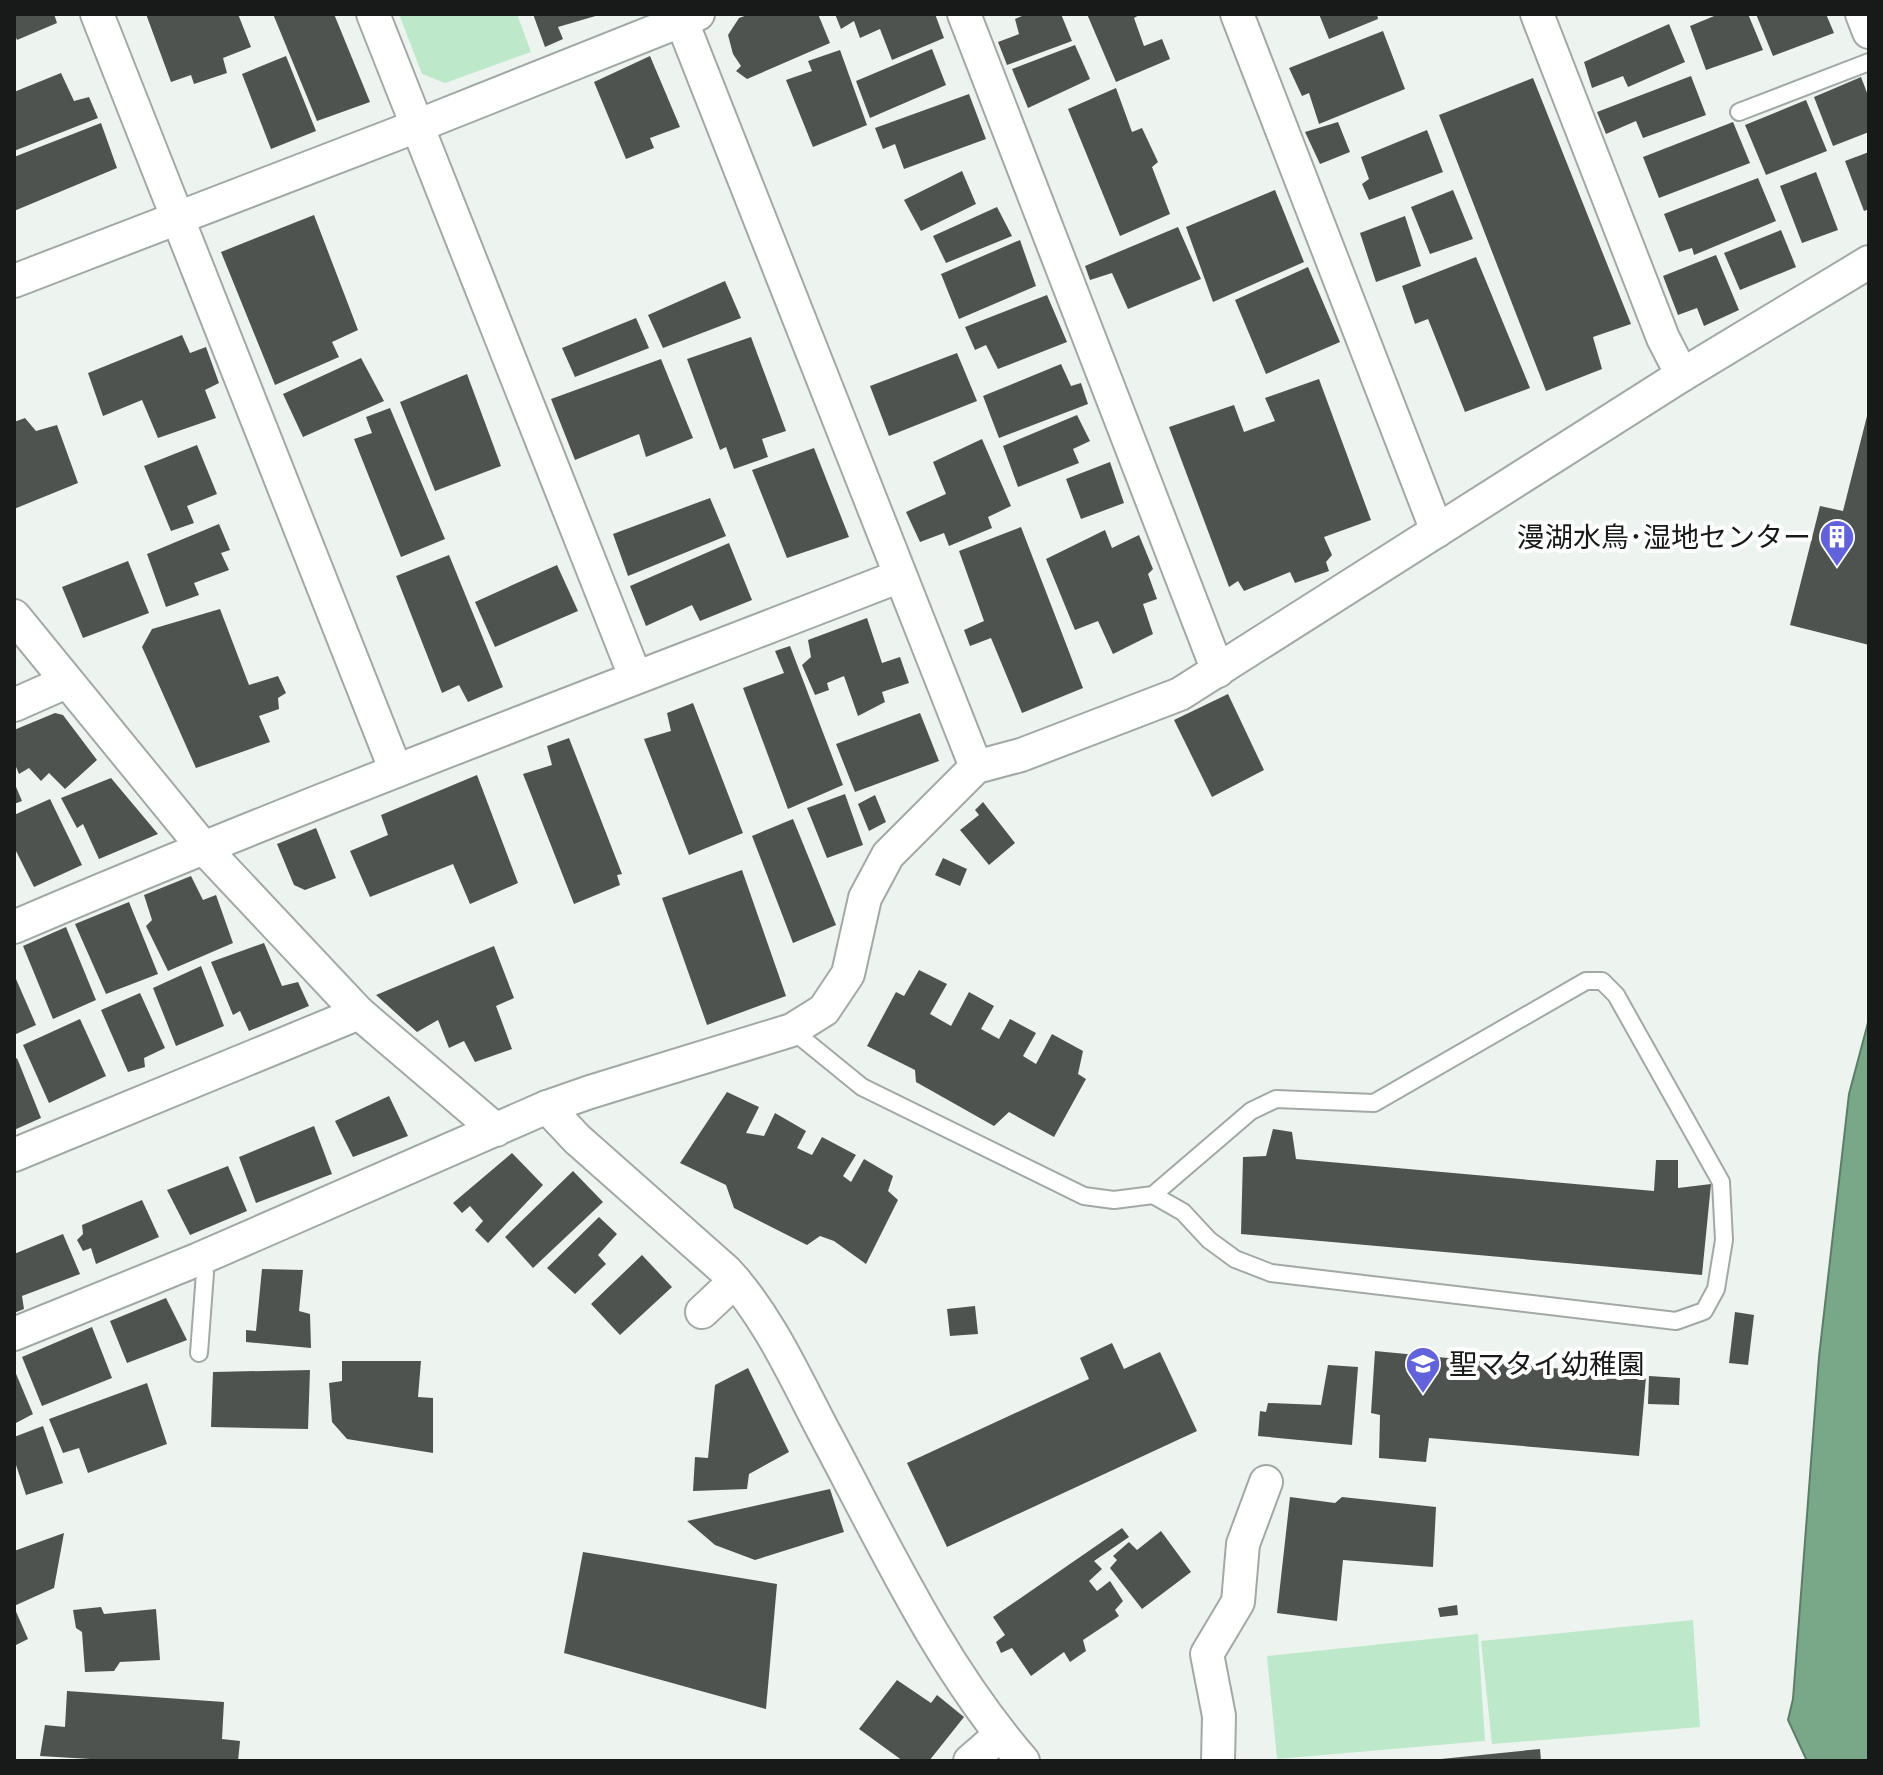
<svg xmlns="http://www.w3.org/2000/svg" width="1883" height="1775" font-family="'Source Serif 4','Noto Sans JP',serif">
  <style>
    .green { fill: #bde8ca }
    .water { fill: #79a889; stroke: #5c7d67; stroke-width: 2 }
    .building { fill: #4e534f }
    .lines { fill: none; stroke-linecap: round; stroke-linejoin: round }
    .service-casing { stroke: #a2a9a4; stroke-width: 20 }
    .minor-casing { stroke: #a2a9a4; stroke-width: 36 }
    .service { stroke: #fff; stroke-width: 16 }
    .minor { stroke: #fff; stroke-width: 32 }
    .labels { text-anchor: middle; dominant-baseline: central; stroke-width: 8; stroke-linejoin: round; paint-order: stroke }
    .poi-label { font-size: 28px; fill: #181a19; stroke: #fff; text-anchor: end }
  </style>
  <rect width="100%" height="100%" fill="#edf4ef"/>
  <g class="green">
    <polygon points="399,14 517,14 531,52 445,83 422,74"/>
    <polygon points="1693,1620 1700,1727 1492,1744 1481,1641"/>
    <polygon points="1478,1634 1485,1741 1277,1759 1267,1656"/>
  </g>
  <polygon class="water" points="1869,1019 1869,1761 1807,1761 1788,1720 1793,1699 1819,1357 1849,1094"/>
  <g class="building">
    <polygon points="14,14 54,14 57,23 17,40 14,33"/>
    <polygon points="146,14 238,14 251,47 223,58 227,73 194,84 191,75 171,82"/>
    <polygon points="273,14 334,14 370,102 317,121"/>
    <polygon points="533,14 599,14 599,15 558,27 563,39 545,47"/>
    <polygon points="750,14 818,14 830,43 747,79 736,71 741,66 733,54 728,35 739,18"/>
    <polygon points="835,14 935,14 944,38 892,60 880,29 860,38 854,21 841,29"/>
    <polygon points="1027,14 1061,14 1072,41 1007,65 998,42 1019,34 1015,19"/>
    <polygon points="1087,14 1141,14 1134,18 1144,46 1162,39 1170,59 1116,82"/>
    <polygon points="1319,14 1377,14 1378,19 1329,39"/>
    <polygon points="1719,14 1748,14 1763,50 1706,70 1690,26"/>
    <polygon points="1756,14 1826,14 1834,33 1773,56"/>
    <polygon points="1669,24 1685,62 1628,87 1623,76 1592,88 1584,62"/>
    <polygon points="1383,31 1405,89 1319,124 1309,93 1302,96 1289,68"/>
    <polygon points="1075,45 1090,79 1028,108 1012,69"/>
    <polygon points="932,49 946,85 870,118 856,81"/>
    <polygon points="840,50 867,125 813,147 786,80 812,71 808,61"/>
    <polygon points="286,56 316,131 271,149 242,74"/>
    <polygon points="650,56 680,127 650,138 654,148 626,159 594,82"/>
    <polygon points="61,73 74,101 89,97 98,118 14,151 14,92"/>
    <polygon points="1691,76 1706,115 1643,138 1636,121 1606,134 1597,112"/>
    <polygon points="1861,77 1869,98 1869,132 1833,146 1814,97"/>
    <polygon points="1533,78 1631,324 1593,337 1602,369 1546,391 1439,115"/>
    <polygon points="1116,88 1132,132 1142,128 1158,162 1152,167 1170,214 1120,236 1068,109"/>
    <polygon points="969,94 986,139 904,169 895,144 883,149 875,128"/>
    <polygon points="1806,100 1827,151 1766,175 1745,125"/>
    <polygon points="1338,122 1350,152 1320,164 1305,132"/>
    <polygon points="1733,122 1750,163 1659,198 1643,157"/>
    <polygon points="101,123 117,168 14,211 14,157"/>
    <polygon points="1427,130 1443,172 1369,200 1362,184 1369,179 1361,157"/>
    <polygon points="1869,152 1869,209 1864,211 1845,161"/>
    <polygon points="962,171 976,204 921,231 904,200"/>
    <polygon points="1816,172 1838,230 1802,243 1780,186"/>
    <polygon points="1758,178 1776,221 1694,255 1692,248 1679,252 1664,214"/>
    <polygon points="1275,190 1304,262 1213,302 1186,227"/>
    <polygon points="1453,190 1473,239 1430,254 1411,207"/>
    <polygon points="997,207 1012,236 946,263 933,236"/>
    <polygon points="314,215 358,330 332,342 339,357 275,385 221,252"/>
    <polygon points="1405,216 1421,266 1376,282 1360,233"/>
    <polygon points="1178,227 1201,279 1128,309 1112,273 1090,280 1085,266"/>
    <polygon points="1781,230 1796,267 1740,290 1724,253"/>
    <polygon points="1020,240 1036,286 959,319 941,274"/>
    <polygon points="1716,255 1739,310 1704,326 1697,308 1678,315 1663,276"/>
    <polygon points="1476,257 1530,388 1465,412 1428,319 1415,324 1402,286"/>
    <polygon points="1308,267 1340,342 1266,374 1235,300"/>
    <polygon points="725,281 741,318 663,348 648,315"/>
    <polygon points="1047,295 1067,342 998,369 986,345 975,350 965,327"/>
    <polygon points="636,318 649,348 575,377 562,348"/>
    <polygon points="182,335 190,353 206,347 219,383 205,390 216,418 158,438 142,400 103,416 88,373"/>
    <polygon points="751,337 786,431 762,439 768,457 734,469 726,447 720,450 687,359"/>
    <polygon points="957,353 977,401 889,436 870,386"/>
    <polygon points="361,358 384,401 303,437 283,394"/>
    <polygon points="661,359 693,438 646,457 639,434 575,460 551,399"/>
    <polygon points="1061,364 1071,386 1081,383 1088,404 999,438 983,396"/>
    <polygon points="467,374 501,466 435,491 400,402"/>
    <polygon points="1319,379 1371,520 1324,537 1332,555 1326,562 1329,571 1295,583 1290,572 1244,591 1238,581 1229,587 1169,427 1234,405 1244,432 1275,421 1265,398"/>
    <polygon points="390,408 445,539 401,557 354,439 372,433 366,417"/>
    <polygon points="1868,412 1869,412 1869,645 1790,625 1820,506 1843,511"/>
    <polygon points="1077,415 1090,441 1073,449 1079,463 1018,487 1003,446"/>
    <polygon points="25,418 36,431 57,425 78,483 14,509 14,422"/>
    <polygon points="982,439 1011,506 988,517 992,528 949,546 944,533 920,542 906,512 946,494 933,462"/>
    <polygon points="197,445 217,494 187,506 194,523 171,531 144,466"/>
    <polygon points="814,448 849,537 787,558 752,470"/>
    <polygon points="1110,462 1124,503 1081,519 1066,479"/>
    <polygon points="710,498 726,536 628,576 613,534"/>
    <polygon points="219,524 230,550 221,553 229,570 194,583 199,595 166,607 147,554"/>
    <polygon points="1021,527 1083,688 1022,713 991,638 970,646 964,630 984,621 959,551"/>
    <polygon points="1105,530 1112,548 1139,535 1153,569 1148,574 1157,599 1143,604 1153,634 1113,654 1098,621 1075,630 1046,559"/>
    <polygon points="729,543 752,600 700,621 692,605 646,626 630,586"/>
    <polygon points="449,555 503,687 468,702 459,685 442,693 396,576"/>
    <polygon points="128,561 149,613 83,638 62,587"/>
    <polygon points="557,565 578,611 495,647 475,602"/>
    <polygon points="220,609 249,685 278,676 286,693 278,698 279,709 259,716 270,742 196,768 142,647 152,629"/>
    <polygon points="867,618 882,663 900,657 909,683 882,692 885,702 858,716 844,676 827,683 829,690 815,695 802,665 811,657 808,640"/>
    <polygon points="790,646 843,785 788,809 743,688 784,673 775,651"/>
    <polygon points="1228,694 1264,770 1212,797 1174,720"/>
    <polygon points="693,703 743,833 689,855 644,739 671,731 667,713"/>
    <polygon points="55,713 63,715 97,760 65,789 49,773 41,781 29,768 19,774 14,762 14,730"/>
    <polygon points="920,713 939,761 855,792 836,744"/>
    <polygon points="569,738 622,874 617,875 620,885 574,904 523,774 552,765 547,746"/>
    <polygon points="477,775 518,883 470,904 453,864 370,897 350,851 388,835 381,815"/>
    <polygon points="111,778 158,834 99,859 83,824 77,828 61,798"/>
    <polygon points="14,782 22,801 14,804"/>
    <polygon points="845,794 863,845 827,858 807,808"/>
    <polygon points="875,795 886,822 869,831 858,804"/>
    <polygon points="50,799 82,865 34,887 14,847 14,815"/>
    <polygon points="983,802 1015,843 989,865 960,830 979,815 975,810"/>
    <polygon points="793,819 836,925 793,943 752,836"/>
    <polygon points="316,828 336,878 305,890 294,885 277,844"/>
    <polygon points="943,858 967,869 960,886 935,875"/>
    <polygon points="742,870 786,996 707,1025 662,898"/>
    <polygon points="191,876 203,900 216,895 233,943 168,971 146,926 152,920 144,895"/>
    <polygon points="129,902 158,974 106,994 75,924"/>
    <polygon points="66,927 96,1000 53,1019 23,946"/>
    <polygon points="264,943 282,986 298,982 309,1006 249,1031 240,1011 233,1015 211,962"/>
    <polygon points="494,946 514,998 496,1006 512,1049 475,1062 464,1041 449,1048 438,1020 417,1032 376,995"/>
    <polygon points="201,966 224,1026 176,1046 153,988"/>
    <polygon points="919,970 947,984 930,1014 951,1026 969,992 994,1006 981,1029 999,1039 1010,1019 1036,1033 1023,1056 1036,1064 1052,1034 1083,1051 1078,1074 1086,1079 1054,1137 1009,1112 994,1126 916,1082 915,1070 867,1046 896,992 904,996"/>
    <polygon points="16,979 36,1025 14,1035 14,980"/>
    <polygon points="140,993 165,1048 144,1058 145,1067 128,1072 101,1010"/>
    <polygon points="80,1019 106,1076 49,1103 23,1045"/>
    <polygon points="17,1058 41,1118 14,1130 14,1060"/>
    <polygon points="727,1092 759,1107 746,1133 764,1136 775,1113 806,1131 797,1148 812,1155 822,1137 856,1155 843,1176 851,1182 864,1159 893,1176 888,1191 898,1200 866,1264 834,1241 820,1236 807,1245 734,1208 726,1185 680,1163"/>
    <polygon points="389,1096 408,1136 353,1157 335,1121"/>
    <polygon points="314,1126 332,1174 256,1203 239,1157"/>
    <polygon points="1273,1129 1292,1132 1296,1159 1654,1191 1656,1160 1678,1160 1678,1188 1711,1184 1702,1275 1241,1234 1243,1157 1266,1156"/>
    <polygon points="512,1153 543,1185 488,1243 475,1230 483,1221 470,1206 462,1213 453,1203"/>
    <polygon points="228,1166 247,1211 190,1235 167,1190"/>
    <polygon points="573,1171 603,1202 533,1268 505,1237"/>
    <polygon points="142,1200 159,1237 96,1264 91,1248 83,1251 77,1240 83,1234 82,1225"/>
    <polygon points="599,1217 617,1234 598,1255 606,1264 575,1294 547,1268"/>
    <polygon points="63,1234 80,1274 22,1296 24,1309 14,1313 14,1254"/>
    <polygon points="642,1255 672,1287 620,1335 591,1304"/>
    <polygon points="262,1269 303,1270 299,1311 310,1314 311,1348 246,1342 246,1330 256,1331"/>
    <polygon points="166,1298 187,1340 127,1363 110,1321"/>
    <polygon points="975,1306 978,1334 950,1336 947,1309"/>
    <polygon points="1735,1312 1754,1315 1748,1365 1729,1363"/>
    <polygon points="92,1327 112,1378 42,1406 22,1357"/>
    <polygon points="1112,1343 1124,1369 1160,1352 1197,1431 947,1547 907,1463 1089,1379 1080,1358"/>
    <polygon points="1375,1351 1646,1377 1639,1456 1429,1438 1426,1462 1379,1458 1380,1415 1371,1413"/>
    <polygon points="342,1361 421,1361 418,1397 433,1398 433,1453 347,1439 332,1422 329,1383 342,1381"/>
    <polygon points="1328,1365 1358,1367 1352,1445 1258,1436 1260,1411 1266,1412 1268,1403 1321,1405"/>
    <polygon points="748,1368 789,1452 749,1474 747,1489 693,1491 695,1457 708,1458 715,1385"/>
    <polygon points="14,1369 33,1414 14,1424"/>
    <polygon points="310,1370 308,1429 211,1427 213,1372"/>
    <polygon points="1649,1376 1680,1378 1679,1405 1648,1404"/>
    <polygon points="147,1383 167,1444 88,1473 79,1448 63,1453 49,1419"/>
    <polygon points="43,1426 63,1483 26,1495 14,1459 14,1437"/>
    <polygon points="830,1489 844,1532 755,1560 715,1545 687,1521"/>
    <polygon points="1290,1497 1335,1503 1342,1497 1436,1507 1433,1567 1343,1560 1337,1621 1277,1613"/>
    <polygon points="1122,1528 1129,1537 1094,1561 1102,1569 1089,1581 1097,1591 1110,1581 1123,1601 1115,1610 1119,1616 1083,1640 1086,1651 1070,1662 1064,1652 1031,1676 1012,1648 1001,1653 996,1642 1005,1635 993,1617"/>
    <polygon points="1161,1531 1191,1572 1142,1609 1110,1568 1117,1560 1113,1556 1129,1542 1137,1550"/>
    <polygon points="64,1533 54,1588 14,1606 14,1551"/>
    <polygon points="583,1552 777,1584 766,1709 564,1653"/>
    <polygon points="1457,1605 1458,1615 1440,1617 1438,1608"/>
    <polygon points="14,1607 28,1639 14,1646"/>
    <polygon points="101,1607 104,1614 156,1609 160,1660 120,1662 114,1671 85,1672 82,1632 76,1628 73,1610"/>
    <polygon points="897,1680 931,1703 937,1695 964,1717 929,1761 903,1761 859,1729"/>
    <polygon points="67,1691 224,1702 222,1739 240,1741 238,1761 124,1761 40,1756 45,1725 65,1727"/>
    <polygon points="1540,1749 1541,1761 1441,1761 1441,1759"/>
  </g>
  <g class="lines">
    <defs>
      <g id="service">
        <polyline points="1739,112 1869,62"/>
        <polyline points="792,1030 862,1087 1084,1196 1114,1200 1153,1195 1251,1111 1276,1099 1374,1103 1586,981 1602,981 1616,995 1721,1182 1724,1240 1716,1289 1704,1311 1676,1321 1271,1273 1235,1259 1209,1240 1183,1212 1153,1195"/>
        <polyline points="199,1259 205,1273 199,1353"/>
      </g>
      <g id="minor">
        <polyline points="97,14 396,771"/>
        <polyline points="373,14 635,676"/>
        <polyline points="679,14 976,767"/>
        <polyline points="964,14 1218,671"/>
        <polyline points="1237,14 1437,531"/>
        <polyline points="1537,14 1663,338 1682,375"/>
        <polyline points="1862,14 1869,32"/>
        <polyline points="14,281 417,126 698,14"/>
        <polyline points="14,616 202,846 359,1013 496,1130"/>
        <polyline points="14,705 66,682"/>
        <path d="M 14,927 C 306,802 604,691 900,576"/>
        <path d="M 547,1107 L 577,1139 L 726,1271 C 768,1316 795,1377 824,1432 C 884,1544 939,1664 1023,1761"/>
        <polyline points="14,1155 359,1013"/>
        <polyline points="702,1312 735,1281"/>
        <polyline points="14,1334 199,1259 547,1107 590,1092 792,1030 824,1010 848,974 865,898 888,855 976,767 1021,755 1180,694 1682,375 1869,262"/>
        <polyline points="970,1761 1000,1735"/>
        <polyline points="1218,1761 1219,1716 1207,1654 1238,1602 1243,1544 1266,1482"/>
      </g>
    </defs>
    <use href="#service" class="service-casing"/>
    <use href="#minor" class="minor-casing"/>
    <use href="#service" class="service"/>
    <use href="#minor" class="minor"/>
  </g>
  <defs>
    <symbol id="building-pin" viewBox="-11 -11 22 30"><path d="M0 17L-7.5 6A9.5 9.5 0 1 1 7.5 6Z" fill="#6262db" stroke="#fff"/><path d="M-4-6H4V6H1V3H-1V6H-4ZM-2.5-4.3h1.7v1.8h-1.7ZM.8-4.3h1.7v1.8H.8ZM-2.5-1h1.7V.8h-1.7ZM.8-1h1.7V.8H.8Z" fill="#fff"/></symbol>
    <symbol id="school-pin" viewBox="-11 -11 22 30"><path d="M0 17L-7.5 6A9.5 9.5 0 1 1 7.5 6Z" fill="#6262db" stroke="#fff"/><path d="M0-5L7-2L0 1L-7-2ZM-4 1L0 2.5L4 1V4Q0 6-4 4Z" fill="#fff"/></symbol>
  </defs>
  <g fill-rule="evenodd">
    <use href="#building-pin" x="1817" y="517" width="40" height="54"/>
    <use href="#school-pin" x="1403" y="1344" width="40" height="54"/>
  </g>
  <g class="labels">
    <g class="poi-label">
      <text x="1811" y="537">漫湖水鳥･湿地センター</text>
      <text x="1449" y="1364" text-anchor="start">聖マタイ幼稚園</text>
    </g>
  </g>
  <rect width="1883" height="1775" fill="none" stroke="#181a19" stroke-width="32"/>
</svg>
